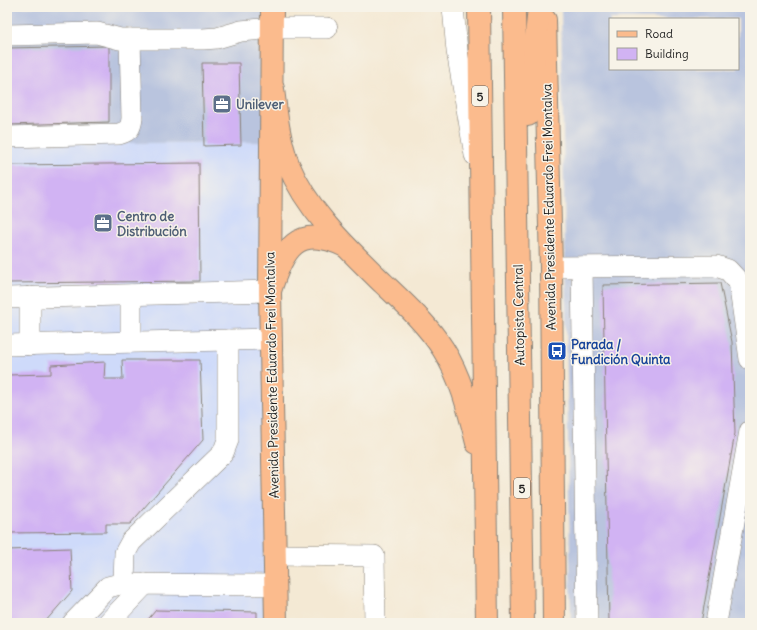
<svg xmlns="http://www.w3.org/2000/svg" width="757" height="630" font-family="Delius,sans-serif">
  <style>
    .built { fill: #cedafa }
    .industrial { fill: #b9c4de; fill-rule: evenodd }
    .building { fill: #d1b3f3 }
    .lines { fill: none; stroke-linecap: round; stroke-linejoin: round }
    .minor-casing { stroke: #888278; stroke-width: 22 }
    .major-casing { stroke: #888278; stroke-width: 24 }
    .highway-casing { stroke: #888278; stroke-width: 24 }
    .minor { stroke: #fff; stroke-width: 21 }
    .major { stroke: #fbbb8d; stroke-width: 22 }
    .highway { stroke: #fbbb8d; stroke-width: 22 }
    .labels { text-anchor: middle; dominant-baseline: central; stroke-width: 3; stroke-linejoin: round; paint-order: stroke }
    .shield { fill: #f7f3e8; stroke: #5e5c59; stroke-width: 1 }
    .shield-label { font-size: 12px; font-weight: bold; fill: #1c1c1c }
    .service-label { font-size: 13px; font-weight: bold; fill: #4e5e75; stroke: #f7f3e8; text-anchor: start }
    .street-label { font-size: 13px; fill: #1c1c1c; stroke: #f7f3e8 }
    .transit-label { font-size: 13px; font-weight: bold; fill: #164399; stroke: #f7f3e8; text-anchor: start }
  </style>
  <rect width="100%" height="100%" fill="#f7f3e8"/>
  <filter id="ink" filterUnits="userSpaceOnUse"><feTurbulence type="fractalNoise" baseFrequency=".025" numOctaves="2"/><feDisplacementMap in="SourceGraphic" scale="8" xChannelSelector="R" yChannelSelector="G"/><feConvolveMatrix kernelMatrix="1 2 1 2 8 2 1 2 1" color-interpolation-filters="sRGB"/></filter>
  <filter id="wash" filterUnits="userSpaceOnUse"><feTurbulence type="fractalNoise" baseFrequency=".012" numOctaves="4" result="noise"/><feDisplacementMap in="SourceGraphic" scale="16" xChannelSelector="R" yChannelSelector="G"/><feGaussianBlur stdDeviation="0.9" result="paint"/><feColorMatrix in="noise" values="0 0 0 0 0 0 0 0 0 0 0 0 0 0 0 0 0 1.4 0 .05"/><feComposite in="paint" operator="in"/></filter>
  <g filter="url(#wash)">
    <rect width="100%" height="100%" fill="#f4e9d4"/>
    <polygon class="built" points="268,142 269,623 7,623 7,144"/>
    <g class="industrial">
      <polygon points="7,7 268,7 268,142 7,144"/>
      <path d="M 561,7 L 750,7 L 750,623 L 571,623 ZM 610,19 L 738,19 L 738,69 L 610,69 Z"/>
    </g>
    <g id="blocks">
      <g class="building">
        <polygon points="109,46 109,122 7,125 7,48"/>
        <polygon points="202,63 239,63 241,145 204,146"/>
        <polygon points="199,163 200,281 7,283 7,165"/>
        <polygon points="720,283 732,342 735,433 701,623 609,623 603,285"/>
        <polygon points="122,360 200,360 203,440 130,524 106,524 106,532 7,533 7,375 51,374 51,365 105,362 104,379 123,379"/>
        <polygon points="70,548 72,591 44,623 7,623 7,550"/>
        <polygon points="156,610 257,612 257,623 145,623"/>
      </g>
    </g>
  </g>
  <g filter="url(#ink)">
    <use href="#blocks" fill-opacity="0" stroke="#888278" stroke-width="1"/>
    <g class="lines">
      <defs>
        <g id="minor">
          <polyline points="453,7 457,51 475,155"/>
          <polyline points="7,35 97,33 120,39 203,39 217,38 241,31 273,28 327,28"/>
          <path d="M 7,137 L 119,134 C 129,131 131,128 132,118 L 130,39"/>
          <polyline points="551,267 716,266 728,270 739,282 750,359"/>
          <polyline points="582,267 587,623"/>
          <polyline points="7,298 270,291"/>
          <polyline points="131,342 131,295"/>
          <polyline points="7,345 271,339"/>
          <polyline points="30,345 30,297"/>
          <polyline points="274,555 374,556 375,623"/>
          <polyline points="124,583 125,553 131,542 223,453 228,440 228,340"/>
          <polyline points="73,623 108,587 120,584 275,585"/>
          <polyline points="108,623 145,584"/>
          <polyline points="716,623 750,431"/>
        </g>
        <g id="major">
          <polyline points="272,7 270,291 276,623"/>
          <polyline points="545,20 551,267 554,623"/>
        </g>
        <g id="highway">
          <polyline points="479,7 487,623"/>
          <polyline points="514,7 523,623"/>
          <path d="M 273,89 C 276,114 279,140 288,164 C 308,212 347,248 384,284 C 405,304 427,324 443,349 C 461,377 469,411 477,443"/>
          <polyline points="528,115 539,7"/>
          <path d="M 270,291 C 283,249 297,223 345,246"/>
        </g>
      </defs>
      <use href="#minor" class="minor-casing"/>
      <use href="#major" class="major-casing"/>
      <use href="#highway" class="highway-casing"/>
      <use href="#minor" class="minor"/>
      <use href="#major" class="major"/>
      <use href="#highway" class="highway"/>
    </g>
  </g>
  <defs>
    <symbol id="office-square" viewBox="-11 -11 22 22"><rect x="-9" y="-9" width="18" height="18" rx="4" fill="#5c6f8a" stroke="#f7f3e8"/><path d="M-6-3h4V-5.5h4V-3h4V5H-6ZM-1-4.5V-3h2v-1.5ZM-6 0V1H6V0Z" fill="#fff"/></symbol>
    <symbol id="bus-square" viewBox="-11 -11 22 22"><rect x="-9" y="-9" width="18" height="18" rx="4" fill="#1a4fb4" stroke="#f7f3e8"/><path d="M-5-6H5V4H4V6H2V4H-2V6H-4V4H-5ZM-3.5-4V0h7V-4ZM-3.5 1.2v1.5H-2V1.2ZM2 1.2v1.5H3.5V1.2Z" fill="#fff"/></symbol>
  </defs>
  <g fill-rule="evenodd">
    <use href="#office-square" x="211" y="93" width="22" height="22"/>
    <use href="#office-square" x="92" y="212" width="22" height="22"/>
    <use href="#bus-square" x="546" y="340" width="22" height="22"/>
  </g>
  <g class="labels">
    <g class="shield">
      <rect x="472" y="86" width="16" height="20" rx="3"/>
      <rect x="514" y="478" width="16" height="20" rx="3"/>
    </g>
    <g class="shield-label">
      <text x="480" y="96">5</text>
      <text x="522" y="488">5</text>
    </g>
    <g class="service-label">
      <text x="236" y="104">Unilever</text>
      <text x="117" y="216">Centro de<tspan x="117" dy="15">Distribución</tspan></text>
    </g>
    <g class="street-label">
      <text transform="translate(549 207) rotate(-91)">Avenida Presidente Eduardo Frei Montalva</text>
      <text transform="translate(519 315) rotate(-91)">Autopista Central</text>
      <text transform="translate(272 375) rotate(-91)">Avenida Presidente Eduardo Frei Montalva</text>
    </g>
    <g class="transit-label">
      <text x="571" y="344">Parada /<tspan x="571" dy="15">Fundición Quinta</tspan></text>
    </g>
  </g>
  <rect width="757" height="630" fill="none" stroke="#f7f3e8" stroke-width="24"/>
  <rect x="609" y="18" width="130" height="52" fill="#f7f3e8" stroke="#9f9d96"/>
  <rect x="617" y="31" width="20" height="6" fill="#fbbb8d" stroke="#9f9d96"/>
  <text x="645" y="38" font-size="12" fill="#1c1c1c">Road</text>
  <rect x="617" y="48" width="20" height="12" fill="#d1b3f3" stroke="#9f9d96"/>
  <text x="645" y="58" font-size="12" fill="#1c1c1c">Building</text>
</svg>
